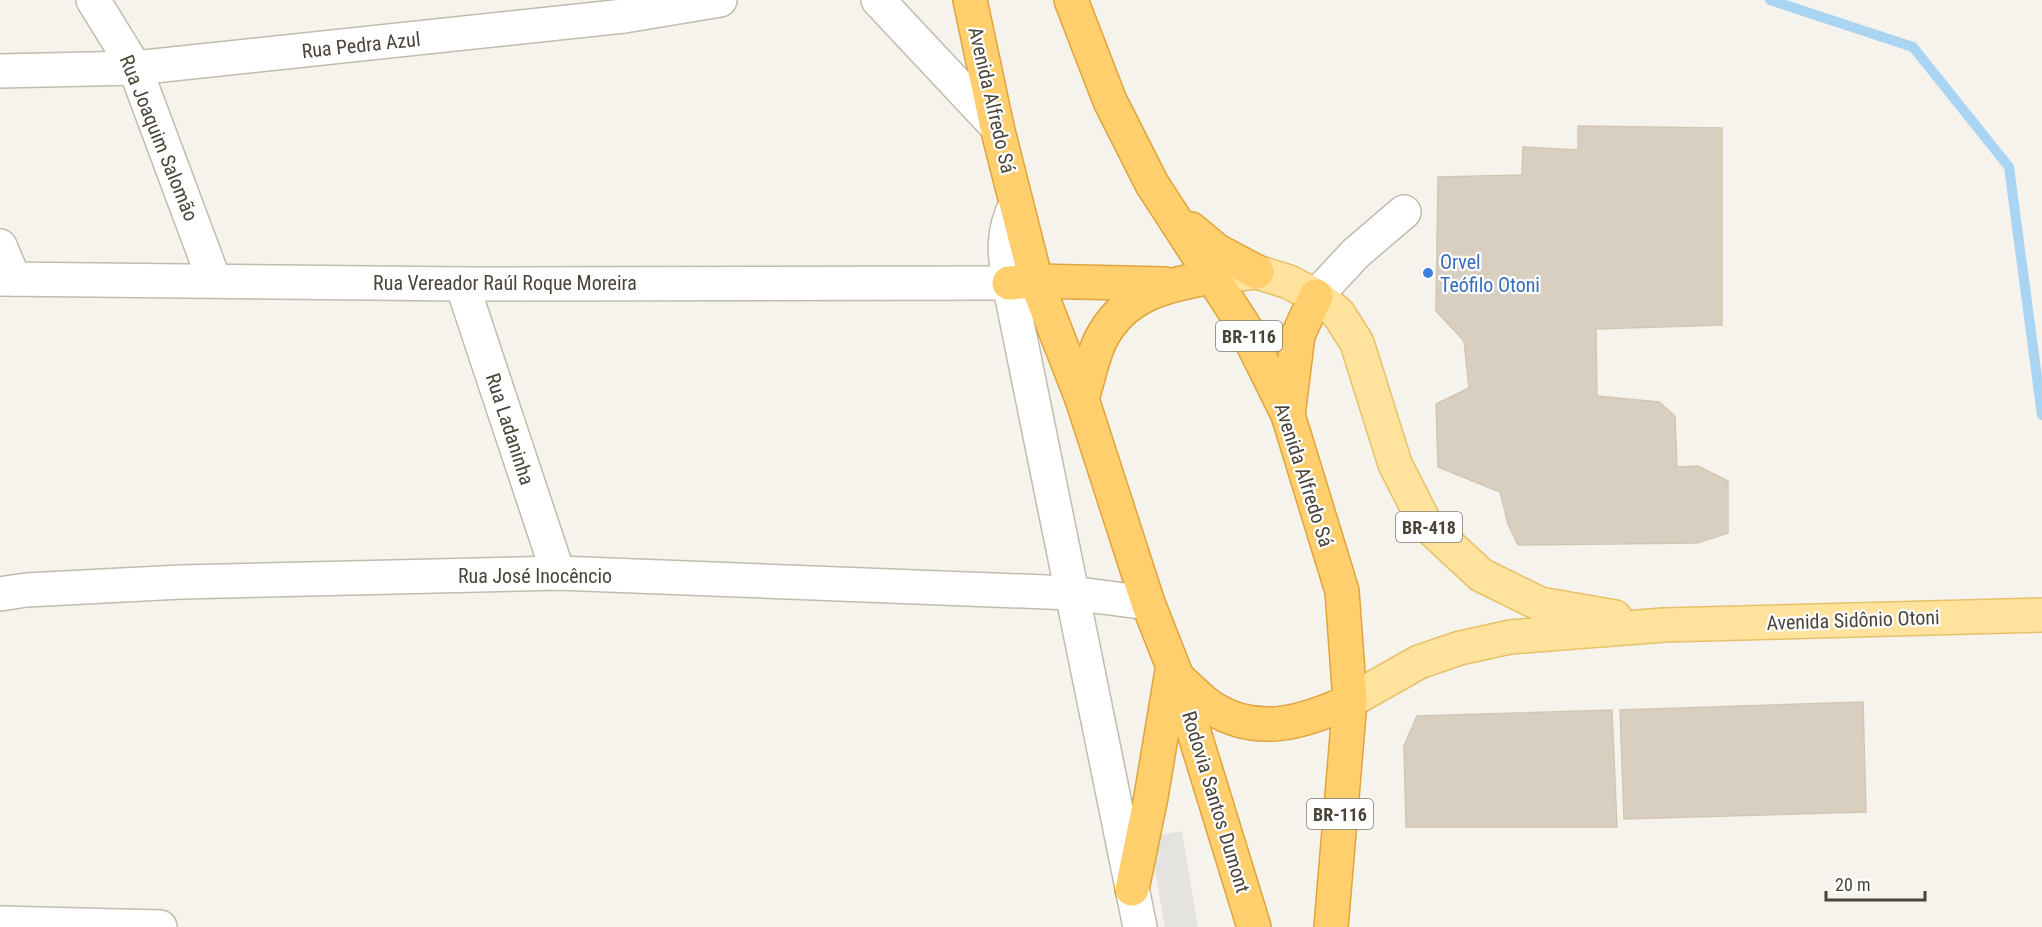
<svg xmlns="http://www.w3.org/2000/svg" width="2042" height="927" font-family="'Roboto Condensed',sans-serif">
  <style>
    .parking { fill: #e5e3e0 }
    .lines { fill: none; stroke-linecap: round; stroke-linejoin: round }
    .stream { stroke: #a9d4f2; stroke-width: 10 }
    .building { fill: #d8cfc1; stroke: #d3c7b4; stroke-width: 1.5 }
    .minor-casing { stroke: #c2bbae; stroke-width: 36 }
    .major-casing { stroke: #e6c16a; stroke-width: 36 }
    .highway-casing { stroke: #e0a43c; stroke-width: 36 }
    .minor { stroke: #fff; stroke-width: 33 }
    .major { stroke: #ffe39c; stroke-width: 33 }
    .highway { stroke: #ffcf6e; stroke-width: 33 }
    .shop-dot { fill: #3f7fe0; stroke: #fff; stroke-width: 2 }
    .labels { text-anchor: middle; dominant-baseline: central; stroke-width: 4.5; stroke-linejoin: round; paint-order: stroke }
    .shield { fill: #fff; stroke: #817c74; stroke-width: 1.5 }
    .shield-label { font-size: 18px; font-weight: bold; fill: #4b4439 }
    .street-label { font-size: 20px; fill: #4b4439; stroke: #fff }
    .shop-label { font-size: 20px; fill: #366cbe; stroke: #fff; text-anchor: start }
  </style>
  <rect width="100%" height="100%" fill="#f6f3ec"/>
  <polygon class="parking" points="1182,831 1198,927 1165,927 1149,837"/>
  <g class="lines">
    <polyline class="stream" points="1770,0 1913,47 2009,167 2042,415"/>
  </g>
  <g class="building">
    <polygon points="1578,126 1722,128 1722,325 1596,329 1597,396 1659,402 1675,416 1677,467 1698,466 1728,481 1728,533 1697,543 1518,545 1508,524 1500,492 1438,467 1436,404 1469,388 1464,341 1436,311 1438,177 1522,175 1523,147 1578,150"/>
    <polygon points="1863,702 1866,812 1624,819 1620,710"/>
    <polygon points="1612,710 1617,827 1406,827 1404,746 1417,716"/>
  </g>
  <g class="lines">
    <defs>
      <g id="minor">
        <polyline points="93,0 135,68 214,280"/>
        <polyline points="878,0 997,127"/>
        <polyline points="0,71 135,68 624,16 720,0"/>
        <path d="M 1016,204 C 1002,232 1004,253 1009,283 L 1140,927"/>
        <polyline points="0,246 14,279"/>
        <polyline points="0,279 462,284 1009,283"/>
        <polyline points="462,284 558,573"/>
        <polyline points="1316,296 1356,253 1404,212"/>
        <polyline points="0,594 26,590 181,582 558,573 1071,593 1148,603"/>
        <polyline points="0,923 160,927"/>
      </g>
      <g id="major">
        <polyline points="1229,275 1257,272 1289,282 1316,296 1338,313 1357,343 1395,464 1425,523 1481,575 1540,604 1615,617"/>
        <polyline points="1350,701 1419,662 1460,648 1510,637 1664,625 2042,615"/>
      </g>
      <g id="highway">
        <polyline points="970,0 997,127 1036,281 1082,399 1148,603 1177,677 1254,927"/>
        <polyline points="1071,0 1110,101 1152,184 1244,326 1288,415 1342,591 1350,701 1331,927"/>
        <polyline points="1191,229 1216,250 1257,272"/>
        <polyline points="1009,283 1036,281 1165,284"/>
        <path d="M 1082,399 C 1088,380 1092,358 1100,341 C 1123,294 1166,285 1212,277"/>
        <polyline points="1288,415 1298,335 1316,296"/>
        <path d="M 1177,677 C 1188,687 1200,700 1212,708 C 1258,737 1305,722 1350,701"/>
        <polyline points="1132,889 1151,797 1172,671"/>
      </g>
    </defs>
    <use href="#minor" class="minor-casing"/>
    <use href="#major" class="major-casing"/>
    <use href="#highway" class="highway-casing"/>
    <use href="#minor" class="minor"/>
    <use href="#major" class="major"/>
    <use href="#highway" class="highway"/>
  </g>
  <circle class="shop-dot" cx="1428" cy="273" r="6"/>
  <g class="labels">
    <g class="shield">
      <rect x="1216" y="321" width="66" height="30" rx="4.5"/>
      <rect x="1396" y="512" width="66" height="30" rx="4.5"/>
      <rect x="1307" y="799" width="66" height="30" rx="4.5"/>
    </g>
    <g class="shield-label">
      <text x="1249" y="336">BR-116</text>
      <text x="1429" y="527">BR-418</text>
      <text x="1340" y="814">BR-116</text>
    </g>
    <g class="street-label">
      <text transform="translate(361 45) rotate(-6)">Rua Pedra Azul</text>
      <text transform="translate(992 100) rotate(77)">Avenida Alfredo Sá</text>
      <text transform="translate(159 138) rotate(68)">Rua Joaquim Salomão</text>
      <text x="505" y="283">Rua Vereador Raúl Roque Moreira</text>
      <text transform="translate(510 429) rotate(72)">Rua Ladaninha</text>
      <text transform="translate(1304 475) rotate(72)">Avenida Alfredo Sá</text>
      <text x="535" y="576">Rua José Inocêncio</text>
      <text transform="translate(1853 620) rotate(-2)">Avenida Sidônio Otoni</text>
      <text transform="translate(1216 802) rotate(73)">Rodovia Santos Dumont</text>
    </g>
    <g class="shop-label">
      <text x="1440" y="262">Orvel<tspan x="1440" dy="23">Teófilo Otoni</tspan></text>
    </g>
  </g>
  <path d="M1826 891v9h99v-9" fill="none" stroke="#4b4439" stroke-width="3"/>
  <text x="1835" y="891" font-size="18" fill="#4b4439" stroke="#ffffff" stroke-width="4.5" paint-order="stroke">20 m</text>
</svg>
